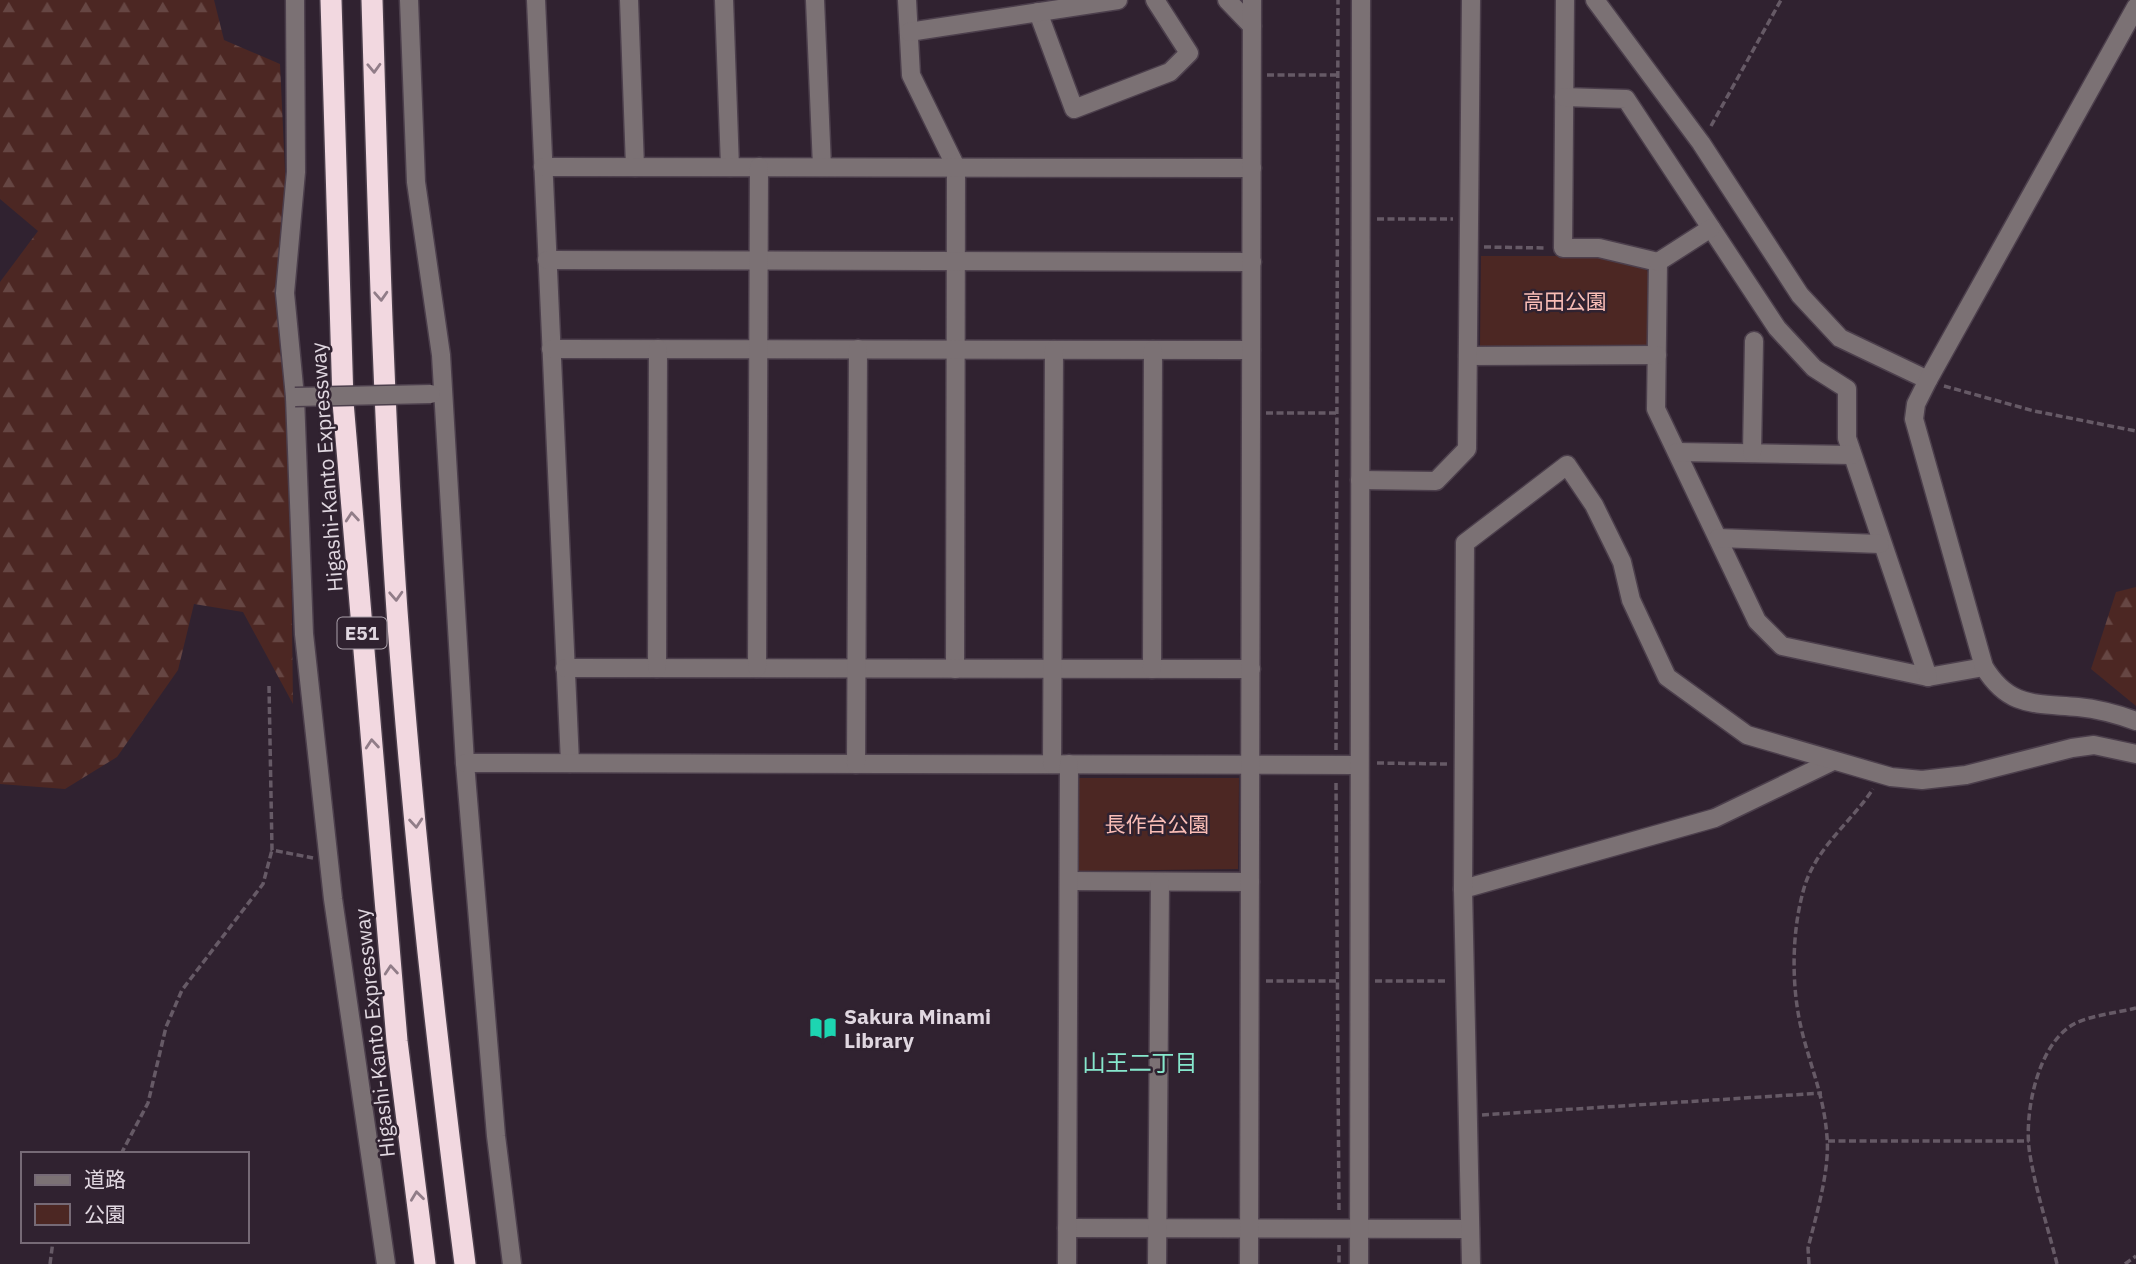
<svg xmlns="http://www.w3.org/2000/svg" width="2136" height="1264" font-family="'IBM Plex Sans','Noto Sans JP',sans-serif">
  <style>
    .forest { fill: url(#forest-firs) }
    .park { fill: #4c2723 }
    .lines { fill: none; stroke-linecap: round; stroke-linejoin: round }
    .minor-casing { stroke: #4c3f4c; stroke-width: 21 }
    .highway-casing { stroke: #4c3f4c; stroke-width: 24 }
    .path { stroke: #665a66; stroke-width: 3.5; stroke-dasharray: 7 3.5; stroke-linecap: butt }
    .minor { stroke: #7b7174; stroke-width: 18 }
    .highway { stroke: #f2d8e0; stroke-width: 21 }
    .minor-bridge-casing { stroke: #4c3f4c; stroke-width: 21; stroke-linecap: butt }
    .minor-bridge { stroke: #7b7174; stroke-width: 18 }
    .oneway { stroke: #917d88 }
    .labels { text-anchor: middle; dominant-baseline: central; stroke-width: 5; stroke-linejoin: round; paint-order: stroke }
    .shield { fill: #302230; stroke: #aba1ab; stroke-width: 2 }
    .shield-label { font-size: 19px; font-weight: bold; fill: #e0d7e0 }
    .park-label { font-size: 21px; fill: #f9bdb6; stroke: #302230 }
    .street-label { font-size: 21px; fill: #e0d7e0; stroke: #302230 }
    .poi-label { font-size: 21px; font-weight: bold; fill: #e0d7e0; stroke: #302230; text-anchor: start }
    .neighbourhood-label { font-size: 23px; fill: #86e7cd; stroke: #302230 }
  </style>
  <defs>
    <pattern id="forest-firs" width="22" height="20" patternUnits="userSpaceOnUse" patternTransform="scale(1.75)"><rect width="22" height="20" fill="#4c2723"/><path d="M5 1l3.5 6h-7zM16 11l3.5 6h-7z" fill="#664643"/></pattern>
  </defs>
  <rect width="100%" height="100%" fill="#302230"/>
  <g class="forest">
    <polygon points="0,0 214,0 224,40 280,64 287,213 293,704 243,612 194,604 178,670 117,757 65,789 0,784 0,282 38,231 0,199"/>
    <polygon points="2136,587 2136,706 2091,669 2116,592"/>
  </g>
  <g class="park">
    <polygon points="1481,256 1597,256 1644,266 1649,274 1647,345 1480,346"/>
    <polygon points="1078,778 1239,778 1238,869 1079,871"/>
  </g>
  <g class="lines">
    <defs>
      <g id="minor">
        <polyline points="295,0 296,172 285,293 295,397 304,634 333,899 386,1264"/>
        <polyline points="409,0 416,182 441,355 465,763 496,1136 512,1264"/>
        <polyline points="536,0 570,763"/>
        <polyline points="629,0 635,167"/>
        <polyline points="724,0 730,167"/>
        <polyline points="815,0 822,167"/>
        <polyline points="907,0 911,75 956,167 955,669"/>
        <polyline points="1227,0 1252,26"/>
        <polyline points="1565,0 1563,248 1599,248 1658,262 1656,409 1757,621 1782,646 1928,677 1984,667"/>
        <polyline points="1595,0 1701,143 1800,295 1840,338 1928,380"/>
        <path d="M 2136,7 L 1928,380 L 1916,404 L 1914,419 L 1984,667 C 2009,708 2035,703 2078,707 C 2098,709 2117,714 2136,721"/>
        <polyline points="1038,12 1074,109 1170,72 1189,53 1155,0"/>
        <polyline points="909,32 1118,0"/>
        <polyline points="1564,97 1626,99 1777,328 1814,368 1847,389 1847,438 1928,677"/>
        <polyline points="543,167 1252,168"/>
        <polyline points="547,260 1252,262"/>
        <polyline points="1658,262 1711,228"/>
        <polyline points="551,349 1251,350"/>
        <polyline points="1468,356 1657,355"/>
        <polyline points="1677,452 1852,455"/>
        <polyline points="1752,453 1754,341"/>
        <polyline points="1360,480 1436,481 1467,449 1471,0"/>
        <polyline points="1718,538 1880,544"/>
        <polyline points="565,668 1251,669"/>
        <polyline points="657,668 658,349"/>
        <polyline points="757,668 759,167"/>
        <polyline points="1152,669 1153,350"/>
        <polyline points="465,763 1359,765"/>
        <polyline points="856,764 858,349"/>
        <polyline points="1052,764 1054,350"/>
        <polyline points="1069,881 1250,882"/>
        <polyline points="1463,889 1715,818 1831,762"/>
        <polyline points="1067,1228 1470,1229"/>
        <polyline points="1067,1264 1069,764"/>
        <polyline points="1157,1264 1160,882"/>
        <polyline points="1249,1264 1252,0"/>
        <polyline points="1359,1264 1361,0"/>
        <polyline points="1471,1264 1463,889 1465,543 1567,465 1594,505 1622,562 1631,600 1667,677 1747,735 1891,777 1922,780 1966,775 2072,748 2094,745 2136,754"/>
      </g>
      <g id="highway">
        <polyline points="331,0 343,402 397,1041 425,1264"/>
        <path d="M 372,0 C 378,204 383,408 397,611 C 413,829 437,1048 465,1264"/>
      </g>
    </defs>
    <use href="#minor" class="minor-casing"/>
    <use href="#highway" class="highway-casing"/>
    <g class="path">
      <polyline points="1267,75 1338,75"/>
      <polyline points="1711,126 1781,0"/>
      <polyline points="1377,219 1453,219"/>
      <polyline points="1484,247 1547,248"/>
      <polyline points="1944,386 2034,411 2136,431"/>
      <polyline points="1266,413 1337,413"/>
      <polyline points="269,686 272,850 313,858"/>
      <polyline points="1336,750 1338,0"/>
      <polyline points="1377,763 1448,764"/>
      <polyline points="1336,783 1339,1212"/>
      <polyline points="1266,981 1338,981"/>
      <polyline points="1375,981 1448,981"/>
      <polyline points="1482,1115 1822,1093"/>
      <polyline points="1828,1141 2029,1141"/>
      <polyline points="121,1154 148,1103 166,1027 182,990 263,884 272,850"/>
      <polyline points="1339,1245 1339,1264"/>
      <polyline points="50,1264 53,1241"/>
      <path d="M 1809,1264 L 1808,1248 C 1816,1216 1830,1170 1827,1137 C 1824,1094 1809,1064 1800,1023 C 1791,980 1792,927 1805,885 C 1817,847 1852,821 1873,789"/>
      <path d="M 2057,1264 C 2048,1228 2036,1191 2030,1155 C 2023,1116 2037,1044 2074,1024 C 2091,1015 2117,1013 2136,1008"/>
      <polyline points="2125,1264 2136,1256"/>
    </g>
    <use href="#minor" class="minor"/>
    <use href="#highway" class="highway"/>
    <defs>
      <polyline id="minor-bridge" points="295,397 431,394"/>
    </defs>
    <use href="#minor-bridge" class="minor-bridge-casing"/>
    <use href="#minor-bridge" class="minor-bridge"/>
  </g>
  <defs><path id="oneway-chevron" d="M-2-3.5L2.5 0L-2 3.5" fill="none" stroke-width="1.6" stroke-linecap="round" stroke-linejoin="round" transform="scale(1.75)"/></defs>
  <g class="oneway">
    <use href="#oneway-chevron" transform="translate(374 68) rotate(88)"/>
    <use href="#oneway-chevron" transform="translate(381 296) rotate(87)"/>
    <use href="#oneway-chevron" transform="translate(352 517) rotate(-95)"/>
    <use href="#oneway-chevron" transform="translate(396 596) rotate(87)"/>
    <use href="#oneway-chevron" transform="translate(372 744) rotate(-95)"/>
    <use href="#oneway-chevron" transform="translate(416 823) rotate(85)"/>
    <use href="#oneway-chevron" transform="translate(391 970) rotate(-95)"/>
    <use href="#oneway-chevron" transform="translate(417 1196) rotate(-97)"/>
  </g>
  <defs>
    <symbol id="library-bare" viewBox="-9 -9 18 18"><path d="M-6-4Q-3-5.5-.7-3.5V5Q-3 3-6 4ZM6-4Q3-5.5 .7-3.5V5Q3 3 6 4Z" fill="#1dd5b1" stroke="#302230" stroke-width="2.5" paint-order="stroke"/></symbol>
  </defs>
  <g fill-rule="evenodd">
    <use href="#library-bare" x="804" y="1009" width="38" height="38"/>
  </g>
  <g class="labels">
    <rect class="shield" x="337.5" y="617.5" width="49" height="31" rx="5"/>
    <g class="shield-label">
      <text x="362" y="633">E51</text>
    </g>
    <g class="park-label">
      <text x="1565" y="301">高田公園</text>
      <text x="1157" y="824">長作台公園</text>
    </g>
    <g class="street-label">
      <text transform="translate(326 467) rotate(-94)">Higashi-Kanto Expressway</text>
      <text transform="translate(374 1033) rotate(-96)">Higashi-Kanto Expressway</text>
    </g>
    <g class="poi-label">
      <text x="844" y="1016">Sakura Minami<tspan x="844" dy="24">Library</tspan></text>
    </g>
    <g class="neighbourhood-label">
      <text x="1140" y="1062">山王二丁目</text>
    </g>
  </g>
  <rect x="21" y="1152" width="228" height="91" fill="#302230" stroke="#766a76" stroke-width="2"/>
  <rect x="35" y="1175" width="35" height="10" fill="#7b7174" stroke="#766a76" stroke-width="2"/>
  <text x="84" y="1187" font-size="21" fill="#e0d7e0">道路</text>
  <rect x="35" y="1204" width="35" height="21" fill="#4c2723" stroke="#766a76" stroke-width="2"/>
  <text x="84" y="1222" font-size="21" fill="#e0d7e0">公園</text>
</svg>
